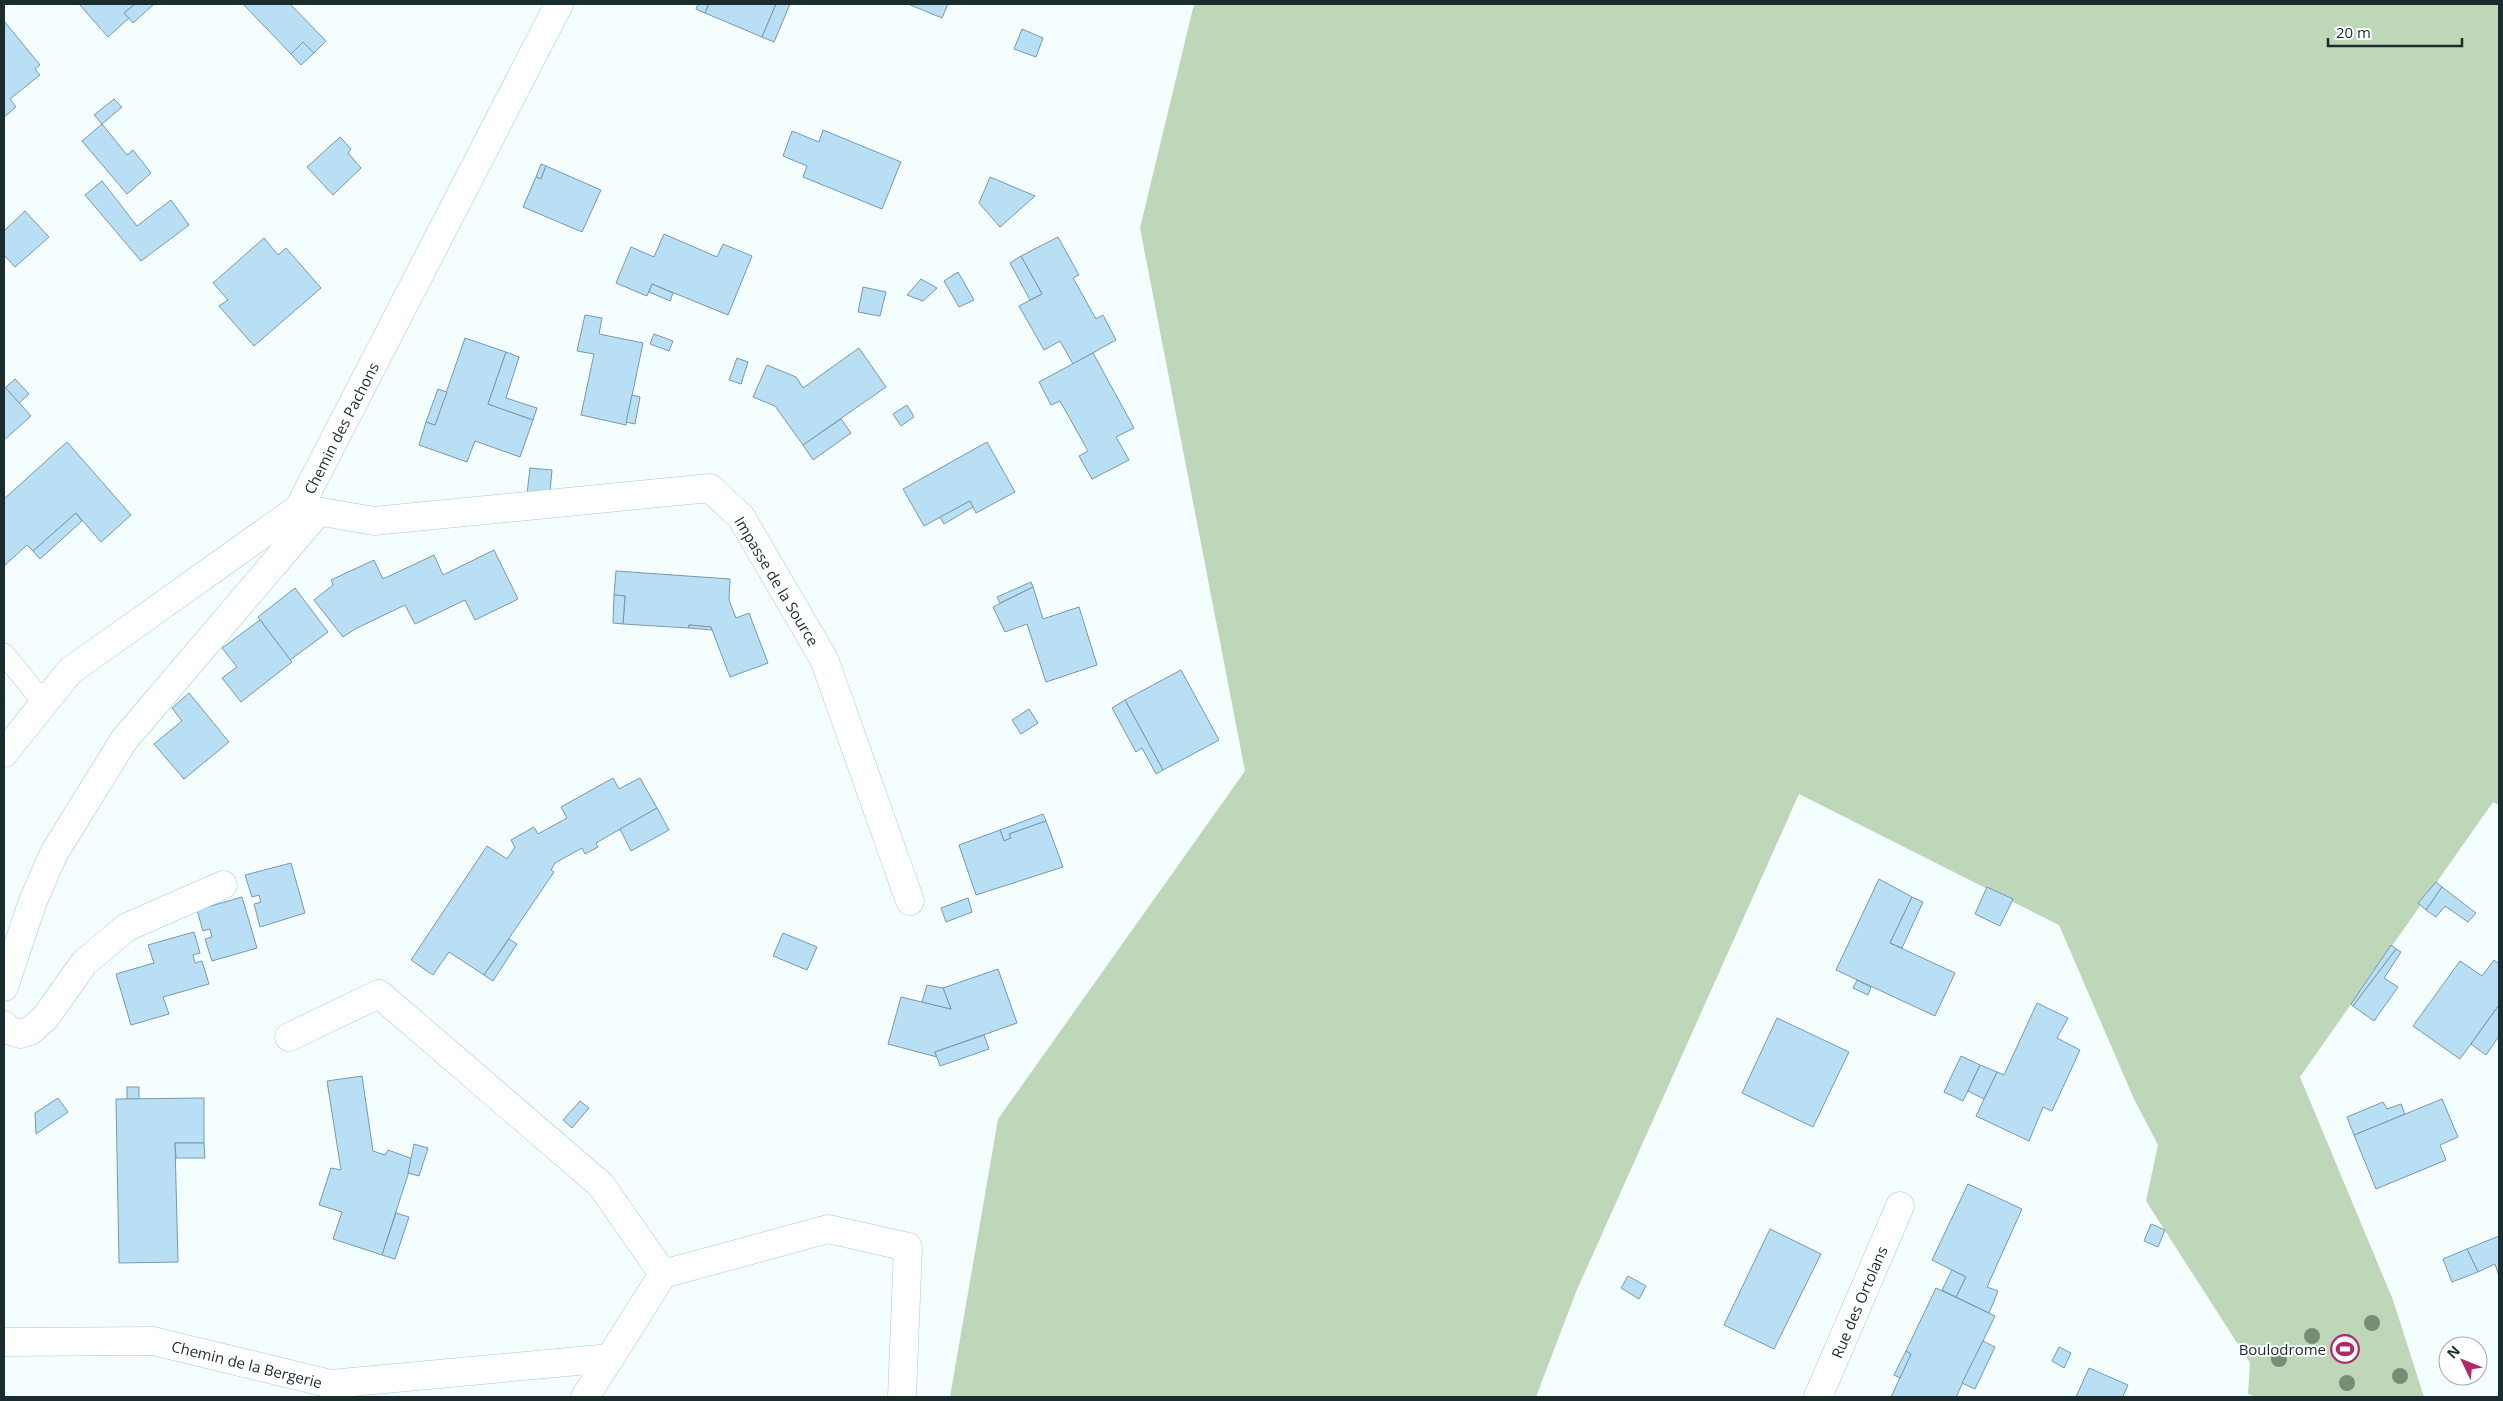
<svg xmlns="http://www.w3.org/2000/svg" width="2503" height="1401" font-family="'Open Sans',sans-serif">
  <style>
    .green { fill: #bfd7b9 }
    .building { fill: #b9dff5; stroke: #7799ad }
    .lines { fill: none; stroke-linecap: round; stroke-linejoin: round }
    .service-casing { stroke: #a0cdd0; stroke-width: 22 }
    .minor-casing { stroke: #a0cdd0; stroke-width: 29 }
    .service { stroke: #fff; stroke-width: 21 }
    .minor { stroke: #fff; stroke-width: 28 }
    .tree { fill: #768e76 }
    .labels { text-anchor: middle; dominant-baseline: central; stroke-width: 4; stroke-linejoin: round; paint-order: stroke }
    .street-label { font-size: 15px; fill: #1a2c2e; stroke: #fff }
    .poi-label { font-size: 15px; fill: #1a2c2e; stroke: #fff; text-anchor: end }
  </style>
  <rect width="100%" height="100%" fill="#f5fefe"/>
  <polygon class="green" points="1194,4 2499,4 2499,805 2493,802 2300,1077 2393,1300 2424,1397 2256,1397 2248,1394 2250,1363 2146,1201 2158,1145 2134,1099 2059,925 1799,794 1576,1292 1536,1397 950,1397 998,1119 1245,771 1140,228"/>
  <g class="building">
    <polygon points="79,4 135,4 124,13 129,18 108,37"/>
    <polygon points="135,4 154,4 133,23 124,13"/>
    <polygon points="243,4 290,4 326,41 314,53 303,42 291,54"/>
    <polygon points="698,4 709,4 705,13 696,9"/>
    <polygon points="709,4 776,4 762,37 705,13"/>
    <polygon points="776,4 790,4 774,42 762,37"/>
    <polygon points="908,4 948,4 942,18"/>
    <polygon points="4,21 40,65 35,69 40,75 10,99 16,107 4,117"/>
    <polygon points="1022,29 1043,38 1036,57 1014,49"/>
    <polygon points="303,42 314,53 301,65 291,54"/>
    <polygon points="114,99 122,107 102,124 94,115"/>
    <polygon points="102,124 127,155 133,150 151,173 127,194 82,141"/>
    <polygon points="823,130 901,162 882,209 803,177 807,166 783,156 792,131 819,142"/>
    <polygon points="340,137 351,149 348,153 361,168 333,195 307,167"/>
    <polygon points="541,164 546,166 541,179 536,177"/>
    <polygon points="546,166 601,190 582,232 523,207 536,177 541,179"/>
    <polygon points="990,177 1035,196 1000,227 979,203"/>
    <polygon points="102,181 137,226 171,200 189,225 141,261 85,195"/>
    <polygon points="25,211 49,237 15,267 4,255 4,231"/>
    <polygon points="664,234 717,257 723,244 752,256 728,315 652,284 647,296 616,283 631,247 654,257"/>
    <polygon points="1058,237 1079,275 1073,278 1096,319 1103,315 1116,340 1073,364 1060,341 1044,350 1019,306 1042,294 1021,256"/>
    <polygon points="264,238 278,255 286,248 321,288 254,346 219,306 228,300 213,283"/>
    <polygon points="1021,256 1042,294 1030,300 1010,263"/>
    <polygon points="958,272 974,300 959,307 944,281"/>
    <polygon points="921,279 937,288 923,301 907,295"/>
    <polygon points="652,284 673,293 670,301 649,292"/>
    <polygon points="863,287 886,292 880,316 858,312"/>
    <polygon points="585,315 602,318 599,334 643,343 626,425 581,415 594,354 577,351"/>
    <polygon points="654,334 673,341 669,351 650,344"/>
    <polygon points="465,338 506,352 488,404 533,420 520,457 475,441 467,462 419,445 426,422 435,425"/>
    <polygon points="859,348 886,387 803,445 775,406 753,397 767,365 796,377 803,388"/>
    <polygon points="506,352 519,357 506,398 537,408 533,420 488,404"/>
    <polygon points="1093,353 1134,428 1116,437 1129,460 1092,479 1079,456 1088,451 1060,401 1051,405 1039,382"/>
    <polygon points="737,358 748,362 741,384 729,380"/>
    <polygon points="15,379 29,394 19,403 5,388"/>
    <polygon points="4,386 31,416 4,440"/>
    <polygon points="438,389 447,392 435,425 426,422"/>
    <polygon points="632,395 640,397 635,424 626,422"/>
    <polygon points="907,405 914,417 901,426 893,414"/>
    <polygon points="841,419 851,433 813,460 803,445"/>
    <polygon points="67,442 131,515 101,542 76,513 33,551 27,545 4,566 4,499"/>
    <polygon points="987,442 1015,492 976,513 970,501 924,526 903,489"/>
    <polygon points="530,468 552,470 550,492 527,494"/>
    <polygon points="970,501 973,507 944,524 940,517"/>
    <polygon points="76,513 82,521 40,559 33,551"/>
    <polygon points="494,550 518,599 475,620 465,600 415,624 405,605 355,629 343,637 314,600 333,585 331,580 374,560 383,579 434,555 443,575"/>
    <polygon points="616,571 730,579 729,600 736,618 749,613 768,663 730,677 711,627 689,625 689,628 623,624 625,596 614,595"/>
    <polygon points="1031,582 1033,587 1000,603 997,597"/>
    <polygon points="1033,587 1043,619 1079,607 1097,665 1046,682 1027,624 1005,632 993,607"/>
    <polygon points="295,588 328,632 290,660 258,617"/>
    <polygon points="614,595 625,596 623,624 613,623"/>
    <polygon points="260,620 292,662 241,702 222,678 237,667 222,648"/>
    <polygon points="689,625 711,627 712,630 689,628"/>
    <polygon points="1181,670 1219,740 1163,770 1125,700"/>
    <polygon points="189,693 229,742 184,779 154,744 182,721 172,708"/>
    <polygon points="1125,700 1163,770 1156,774 1142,748 1136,752 1112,708"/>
    <polygon points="1029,709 1038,723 1021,734 1012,720"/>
    <polygon points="613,778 619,789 640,778 657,808 596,843 598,847 585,854 582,848 555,863 551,870 554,872 484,975 449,952 433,975 411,960 487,846 507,859 515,847 511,840 534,827 538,834 567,818 561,807"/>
    <polygon points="657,808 669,830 631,851 620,829"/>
    <polygon points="1043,814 1046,821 1009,834 1011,838 1004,841 1000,830"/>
    <polygon points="1046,821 1063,867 976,895 959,845 1000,830 1004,841 1011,838 1009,834"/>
    <polygon points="291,863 305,913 260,927 254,904 261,902 259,895 252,897 245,875"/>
    <polygon points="1879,879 1912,897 1890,943 1955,973 1935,1016 1836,970"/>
    <polygon points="2436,882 2442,887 2426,910 2418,903"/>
    <polygon points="1987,887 2013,899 2000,926 1975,914"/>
    <polygon points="2442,887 2476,913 2468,922 2445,906 2436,917 2426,910"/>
    <polygon points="242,897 257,948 212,961 205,939 212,937 210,929 203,931 197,910"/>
    <polygon points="1912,897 1923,902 1902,948 1890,943"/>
    <polygon points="968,898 972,912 946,922 941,908"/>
    <polygon points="194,932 200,953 193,955 195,963 202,961 209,984 163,997 169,1014 131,1025 116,974 154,963 148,945"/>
    <polygon points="783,933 817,947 807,970 773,956"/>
    <polygon points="509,939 517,944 493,981 484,975"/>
    <polygon points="2391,945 2396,949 2353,1006 2351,1004"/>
    <polygon points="2396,949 2401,952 2384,978 2398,987 2374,1021 2353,1006"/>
    <polygon points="2494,960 2499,964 2499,1005 2460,1059 2413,1026 2460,961 2482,976"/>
    <polygon points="998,969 1017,1023 935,1052 937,1057 888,1044 901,997 951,1009 943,988"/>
    <polygon points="1857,980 1871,987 1868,995 1853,988"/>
    <polygon points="927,985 943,988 951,1009 922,1002"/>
    <polygon points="2037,1003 2068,1018 2057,1038 2080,1050 2052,1111 2043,1107 2029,1141 1976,1116 1997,1072 2004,1075"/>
    <polygon points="2499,1005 2499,1036 2486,1055 2471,1044"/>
    <polygon points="1777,1018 1849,1052 1813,1127 1742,1093"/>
    <polygon points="984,1035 989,1049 940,1066 935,1052"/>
    <polygon points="1961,1056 1980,1065 1963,1101 1944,1092"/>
    <polygon points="1980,1065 1997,1072 1984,1099 1968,1091"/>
    <polygon points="362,1076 373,1151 385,1155 388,1150 413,1159 382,1255 333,1239 342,1212 319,1205 331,1168 341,1170 327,1081"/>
    <rect x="127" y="1087" width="12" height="12"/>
    <polygon points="58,1098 68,1112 36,1134 35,1113"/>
    <polygon points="204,1098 204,1143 175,1143 178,1262 119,1263 116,1099"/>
    <polygon points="2442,1099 2458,1137 2440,1145 2446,1160 2376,1189 2354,1135"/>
    <polygon points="580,1101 589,1108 572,1128 563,1120"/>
    <polygon points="2383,1102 2387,1109 2401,1104 2405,1114 2354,1135 2347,1117"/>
    <polygon points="175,1143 204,1143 205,1158 176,1158"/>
    <polygon points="414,1144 428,1148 419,1176 408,1173"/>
    <polygon points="1968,1184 2022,1209 1987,1287 1998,1291 1989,1313 1956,1297 1966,1277 1932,1260"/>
    <polygon points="396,1213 409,1217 395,1259 382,1255"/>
    <polygon points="2151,1224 2165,1230 2158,1247 2144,1241"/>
    <polygon points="1770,1229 1821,1254 1774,1349 1724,1325"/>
    <polygon points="2499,1236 2499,1276 2495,1264 2478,1272 2467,1249"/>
    <polygon points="2467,1249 2478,1272 2452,1282 2443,1259"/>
    <polygon points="1952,1270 1966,1277 1956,1297 1942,1290"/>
    <polygon points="1628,1276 1646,1286 1639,1299 1621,1288"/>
    <polygon points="1936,1288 1995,1316 1956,1397 1891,1397 1911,1354 1906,1351"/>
    <polygon points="1983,1341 1995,1347 1975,1389 1962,1383"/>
    <polygon points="2059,1347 2071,1353 2064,1368 2052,1361"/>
    <polygon points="1906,1351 1911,1354 1900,1378 1894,1375"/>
    <polygon points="2089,1368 2128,1385 2123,1396 2126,1397 2076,1397"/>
  </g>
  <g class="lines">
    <defs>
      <polyline id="service" points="4,654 44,703"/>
      <g id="minor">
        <polyline points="299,508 374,521 710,488 741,517 824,659 910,901"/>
        <polyline points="4,753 70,671 299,508 559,4"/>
        <polyline points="4,987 33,901 54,853 124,740 318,512"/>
        <polyline points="4,1025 8,1030 20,1034 30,1031 45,1018 84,963 127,927 223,885"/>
        <polyline points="289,1037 379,994 601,1185 663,1274"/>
        <polyline points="4,1342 153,1341 331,1384 610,1358 663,1274 828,1229 908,1247 902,1397"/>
        <polyline points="585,1397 610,1358"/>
        <polyline points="1818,1397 1900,1206"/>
      </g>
    </defs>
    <use href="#service" class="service-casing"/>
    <use href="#minor" class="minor-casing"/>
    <use href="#service" class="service"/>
    <use href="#minor" class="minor"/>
  </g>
  <g class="tree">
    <circle cx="2372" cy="1323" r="8"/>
    <circle cx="2312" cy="1336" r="8"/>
    <circle cx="2279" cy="1359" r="8"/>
    <circle cx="2400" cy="1376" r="8"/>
    <circle cx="2347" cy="1383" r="8"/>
  </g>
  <defs>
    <symbol id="stadium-ring" viewBox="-11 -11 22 22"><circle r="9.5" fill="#fff" stroke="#b12767" stroke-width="1.5"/><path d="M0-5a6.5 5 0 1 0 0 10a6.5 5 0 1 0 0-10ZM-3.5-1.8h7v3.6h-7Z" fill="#b12767"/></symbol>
  </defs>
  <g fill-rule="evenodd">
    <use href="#stadium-ring" x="2329" y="1333" width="32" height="32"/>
  </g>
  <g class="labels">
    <g class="street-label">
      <text transform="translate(341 428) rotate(-63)">Chemin des Pachons</text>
      <text transform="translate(777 581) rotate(59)">Impasse de la Source</text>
      <text transform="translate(1859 1302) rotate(-67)">Rue des Ortolans</text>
      <text transform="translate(247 1364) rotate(14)">Chemin de la Bergerie</text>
    </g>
    <g class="poi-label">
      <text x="2326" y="1349">Boulodrome</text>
    </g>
  </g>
  <rect width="2503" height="1401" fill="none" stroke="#1a2c2e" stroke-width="10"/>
  <g transform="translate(2463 1361) rotate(313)"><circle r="24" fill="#ffffff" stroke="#a3abab"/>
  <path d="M0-4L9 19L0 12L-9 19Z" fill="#b12767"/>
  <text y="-8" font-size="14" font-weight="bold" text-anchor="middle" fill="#1a2c2e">N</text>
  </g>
  <path d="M2328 38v8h134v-8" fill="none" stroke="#1a2c2e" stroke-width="2.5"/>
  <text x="2336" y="38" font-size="15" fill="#1a2c2e" stroke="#ffffff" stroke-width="4" paint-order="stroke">20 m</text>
</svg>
